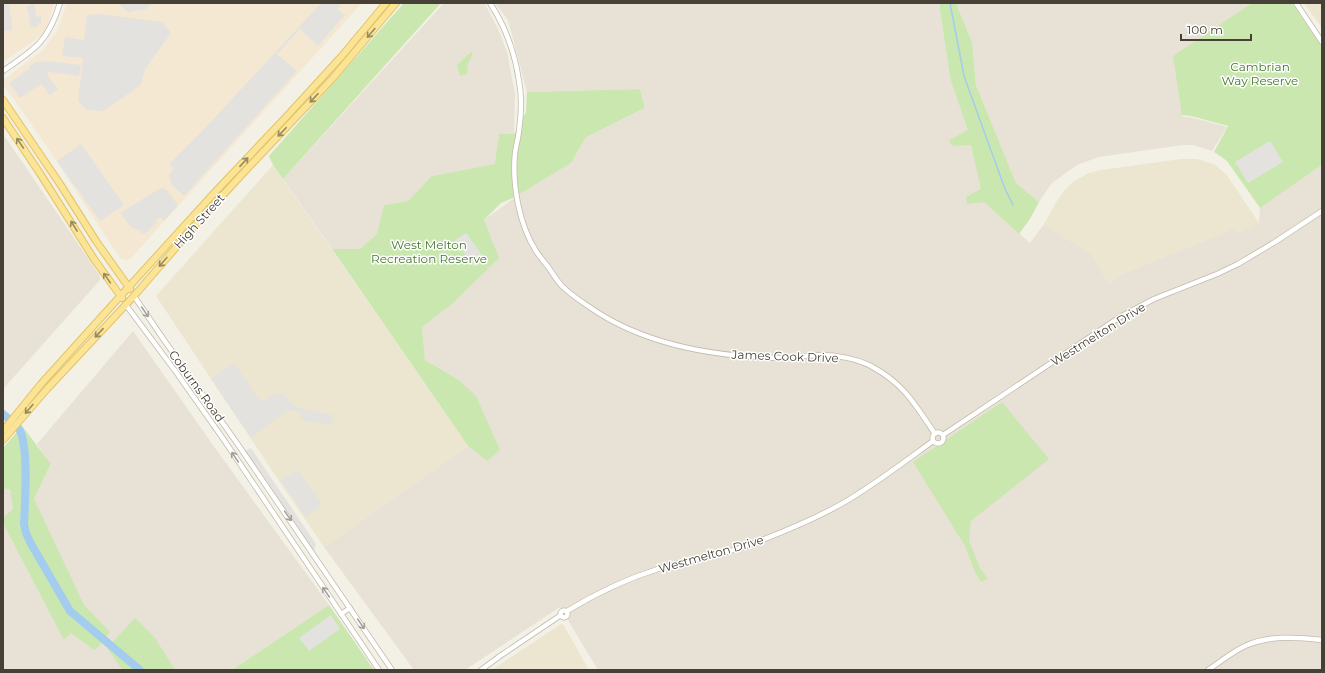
<svg xmlns="http://www.w3.org/2000/svg" width="1325" height="673" font-family="Montserrat,sans-serif">
  <style>
    .residential { fill: #e7e2d5 }
    .commercial { fill: #f5e8d2 }
    .education { fill: #ece6d0 }
    .green { fill: #cbe7b0 }
    .parking { fill: #e4e2de }
    .lines { fill: none; stroke-linecap: round; stroke-linejoin: round }
    .stream { stroke: #a3ccef; stroke-width: 1.5 }
    .river { stroke: #a3ccef; stroke-width: 8 }
    .minor-casing { stroke: #c1bbac; stroke-width: 6 }
    .major-casing { stroke: #e2c366; stroke-width: 8 }
    .minor { stroke: #fff; stroke-width: 4.5 }
    .major { stroke: #fce496; stroke-width: 6 }
    .oneway { stroke: #988a61 }
    .oneway2 { stroke: #a2a09a }
    .labels { text-anchor: middle; dominant-baseline: central; stroke-width: 3; stroke-linejoin: round; paint-order: stroke }
    .park-label { font-size: 12px; fill: #43772a; stroke: #fff }
    .street-label { font-size: 12px; fill: #464036; stroke: #fff }
  </style>
  <rect width="100%" height="100%" fill="#f3f0e6"/>
  <g class="residential">
    <polygon points="444,3 484,3 486,6 498,29 507,52 515,94 514,134 499,134 496,164 433,176 408,201 385,205 377,234 360,249 332,249 283,179"/>
    <polygon points="495,3 939,3 950,78 972,128 984,202 1030,243 1044,224 1091,254 1109,283 1122,274 1223,233 1233,228 1259,223 1260,208 1322,165 1322,670 598,670 560,607 465,670 414,670 324,547 468,446 487,461 459,380 425,360 422,327 484,220 523,192 571,163 586,137 645,108 640,89 527,92 508,20"/>
    <polygon points="956,3 1252,3 1175,56 1183,117 1190,117 1227,127 1212,151 1193,145 1183,145 1099,157 1077,165 1052,183 1039,202 1016,183 976,85 972,42"/>
    <polygon points="3,134 100,276 100,280 3,389"/>
    <polygon points="133,331 215,448 329,605 232,670 3,670 3,488 34,499 51,465 37,444"/>
  </g>
  <g class="commercial">
    <polygon points="3,3 54,3 47,27 42,34 35,40 3,62"/>
    <polygon points="67,3 362,3 132,257 127,260 121,259 114,249 48,148 3,84 3,80 43,50 57,31"/>
  </g>
  <g class="education">
    <polygon points="1304,3 1322,3 1322,28"/>
    <polygon points="1181,159 1197,159 1214,164 1226,174 1259,223 1237,234 1233,228 1223,233 1122,274 1109,283 1091,254 1044,224 1057,201 1064,191 1073,182 1089,173 1101,170"/>
    <polygon points="273,165 468,446 324,547 279,481 156,296"/>
    <polygon points="561,624 564,625 567,631 589,670 492,670"/>
  </g>
  <g class="green">
    <polygon points="404,3 441,3 283,179 273,165 269,156"/>
    <polygon points="939,3 956,3 972,42 976,85 1016,183 1039,202 1030,219 1019,234 984,202 967,204 966,197 981,189 971,145 952,146 949,140 968,130 950,78"/>
    <polygon points="1252,3 1292,3 1322,47 1322,165 1260,208 1227,161 1214,152 1228,126 1191,116 1182,115 1173,56"/>
    <polygon points="471,52 473,53 468,64 467,74 460,76 457,65"/>
    <polygon points="640,89 645,108 586,137 571,163 515,197 501,203 484,220 499,258 453,303 422,327 425,360 459,380 476,396 500,450 487,461 468,446 332,249 360,249 377,234 384,205 408,201 432,176 495,164 499,134 514,134 526,112 527,92"/>
    <polygon points="1002,402 1049,459 971,521 969,541 980,568 988,579 981,582 975,572 965,546 913,462"/>
    <polygon points="22,426 51,464 34,499 84,605 110,632 98,647 94,650 71,633 64,640 3,523 3,518 13,509 10,490 3,488 3,448"/>
    <polygon points="329,605 374,670 232,670"/>
    <polygon points="135,618 155,638 175,670 124,670 121,668 107,648"/>
  </g>
  <g class="parking">
    <polygon points="3,3 9,3 12,25 12,30 3,31"/>
    <polygon points="30,3 34,3 36,17 41,16 41,23 38,24 38,26 31,28 27,6 30,6"/>
    <polygon points="118,3 152,3 147,9 128,12"/>
    <polygon points="321,3 342,3 337,9 345,15 318,46 300,29 277,54 297,71 184,196 171,184 169,175 174,168 169,164 205,128"/>
    <polygon points="98,14 162,22 171,33 145,69 141,84 134,90 103,111 87,110 78,101 83,58 62,56 65,37 84,40 87,15"/>
    <polygon points="48,61 81,65 79,76 48,72 48,76 58,89 50,95 41,84 20,98 9,83 30,68 29,66 37,62"/>
    <polygon points="1270,141 1283,162 1248,183 1235,162"/>
    <polygon points="81,144 124,205 100,221 57,161"/>
    <polygon points="161,188 166,189 178,205 164,221 161,218 156,219 157,222 147,232 142,234 141,231 131,227 120,213"/>
    <polygon points="466,233 485,259 474,267 455,240"/>
    <polygon points="234,363 261,402 276,393 284,395 291,403 296,407 334,415 331,425 301,420 301,413 288,410 251,438 211,379"/>
    <polygon points="251,448 316,544 314,551 245,451"/>
    <polygon points="298,470 322,504 306,517 280,480"/>
    <polygon points="331,615 340,629 309,651 299,638"/>
  </g>
  <g class="lines">
    <polyline class="stream" points="950,3 964,76 1005,189 1013,205"/>
    <path class="river" d="M 3,414 C 8,418 15,423 19,429 C 29,444 25,504 24,524 L 26,533 L 30,542 L 70,611 L 140,670"/>
    <defs>
      <g id="minor">
        <path d="M 490,3 C 505,26 515,53 519,81 C 522,96 521,116 519,131 C 518,139 516,146 515,153 C 512,185 519,224 536,251 C 540,257 545,263 549,268 C 553,274 557,281 562,286 C 570,294 579,300 588,306 C 643,345 715,357 782,358 C 795,358 808,355 822,355 C 837,355 857,359 871,366 C 904,384 915,404 935,434"/>
        <polyline points="1296,3 1322,42"/>
        <path d="M 3,71 C 35,49 48,42 60,3"/>
        <polyline points="134,296 164,340 239,446 392,670"/>
        <polyline points="126,305 176,372 224,440 379,670"/>
        <circle cx="938" cy="438" r="5.5"/>
        <polyline points="943,435 1120,317 1154,299 1217,274 1238,264 1275,242 1322,211"/>
        <circle cx="564" cy="614" r="3.5"/>
        <path d="M 567,611 C 595,594 626,579 658,569 C 688,560 720,556 749,545 C 781,533 813,520 843,503 C 874,485 904,462 933,441"/>
        <polyline points="341,614 350,608"/>
        <polyline points="481,670 500,656 561,615"/>
        <path d="M 1208,670 C 1220,662 1232,652 1245,646 C 1269,635 1296,637 1322,640"/>
      </g>
      <g id="major">
        <polyline points="3,100 60,184 96,241 130,289"/>
        <polyline points="3,118 41,175 94,259 122,298"/>
        <polyline points="3,431 41,384 115,302 217,190 287,116 341,57 386,3"/>
        <polyline points="3,440 47,389 134,296 198,222 247,169 332,79 396,3"/>
      </g>
    </defs>
    <use href="#minor" class="minor-casing"/>
    <use href="#major" class="major-casing"/>
    <use href="#minor" class="minor"/>
    <use href="#major" class="major"/>
  </g>
  <defs><path id="oneway-shaft" d="M-6 0H5M1.5-3L5.5 0L1.5 3" fill="none" stroke-width="1.6" stroke-linecap="round" stroke-linejoin="round"/></defs>
  <g class="oneway">
    <use href="#oneway-shaft" transform="translate(371 33) rotate(130)"/>
    <use href="#oneway-shaft" transform="translate(314 98) rotate(133)"/>
    <use href="#oneway-shaft" transform="translate(282 132) rotate(134)"/>
    <use href="#oneway-shaft" transform="translate(20 143) rotate(-124)"/>
    <use href="#oneway-shaft" transform="translate(244 162) rotate(-47)"/>
    <use href="#oneway-shaft" transform="translate(74 226) rotate(-122)"/>
    <use href="#oneway-shaft" transform="translate(163 262) rotate(131)"/>
    <use href="#oneway-shaft" transform="translate(107 278) rotate(-125)"/>
    <use href="#oneway-shaft" transform="translate(99 333) rotate(133)"/>
    <use href="#oneway-shaft" transform="translate(29 409) rotate(131)"/>
  </g>
  <g class="oneway2">
    <use href="#oneway-shaft" transform="translate(145 312) rotate(56)"/>
    <use href="#oneway-shaft" transform="translate(235 457) rotate(-124)"/>
    <use href="#oneway-shaft" transform="translate(288 516) rotate(55)"/>
    <use href="#oneway-shaft" transform="translate(326 592) rotate(-124)"/>
    <use href="#oneway-shaft" transform="translate(361 624) rotate(56)"/>
  </g>
  <g class="labels">
    <g class="park-label">
      <text x="1260" y="66">Cambrian<tspan x="1260" dy="14">Way Reserve</tspan></text>
      <text x="429" y="244">West Melton<tspan x="429" dy="14">Recreation Reserve</tspan></text>
    </g>
    <g class="street-label">
      <text transform="translate(199 221) rotate(-48)">High Street</text>
      <text transform="translate(1098 334) rotate(-32)">Westmelton Drive</text>
      <text transform="translate(785 356) rotate(2)">James Cook Drive</text>
      <text transform="translate(197 386) rotate(54)">Coburns Road</text>
      <text transform="translate(711 554) rotate(-16)">Westmelton Drive</text>
    </g>
  </g>
  <rect width="1325" height="673" fill="none" stroke="#464036" stroke-width="8"/>
  <path d="M1181 34v6h70v-6" fill="none" stroke="#464036" stroke-width="2"/>
  <text x="1187" y="34" font-size="12" fill="#464036" stroke="#ffffff" stroke-width="3" paint-order="stroke">100 m</text>
</svg>
